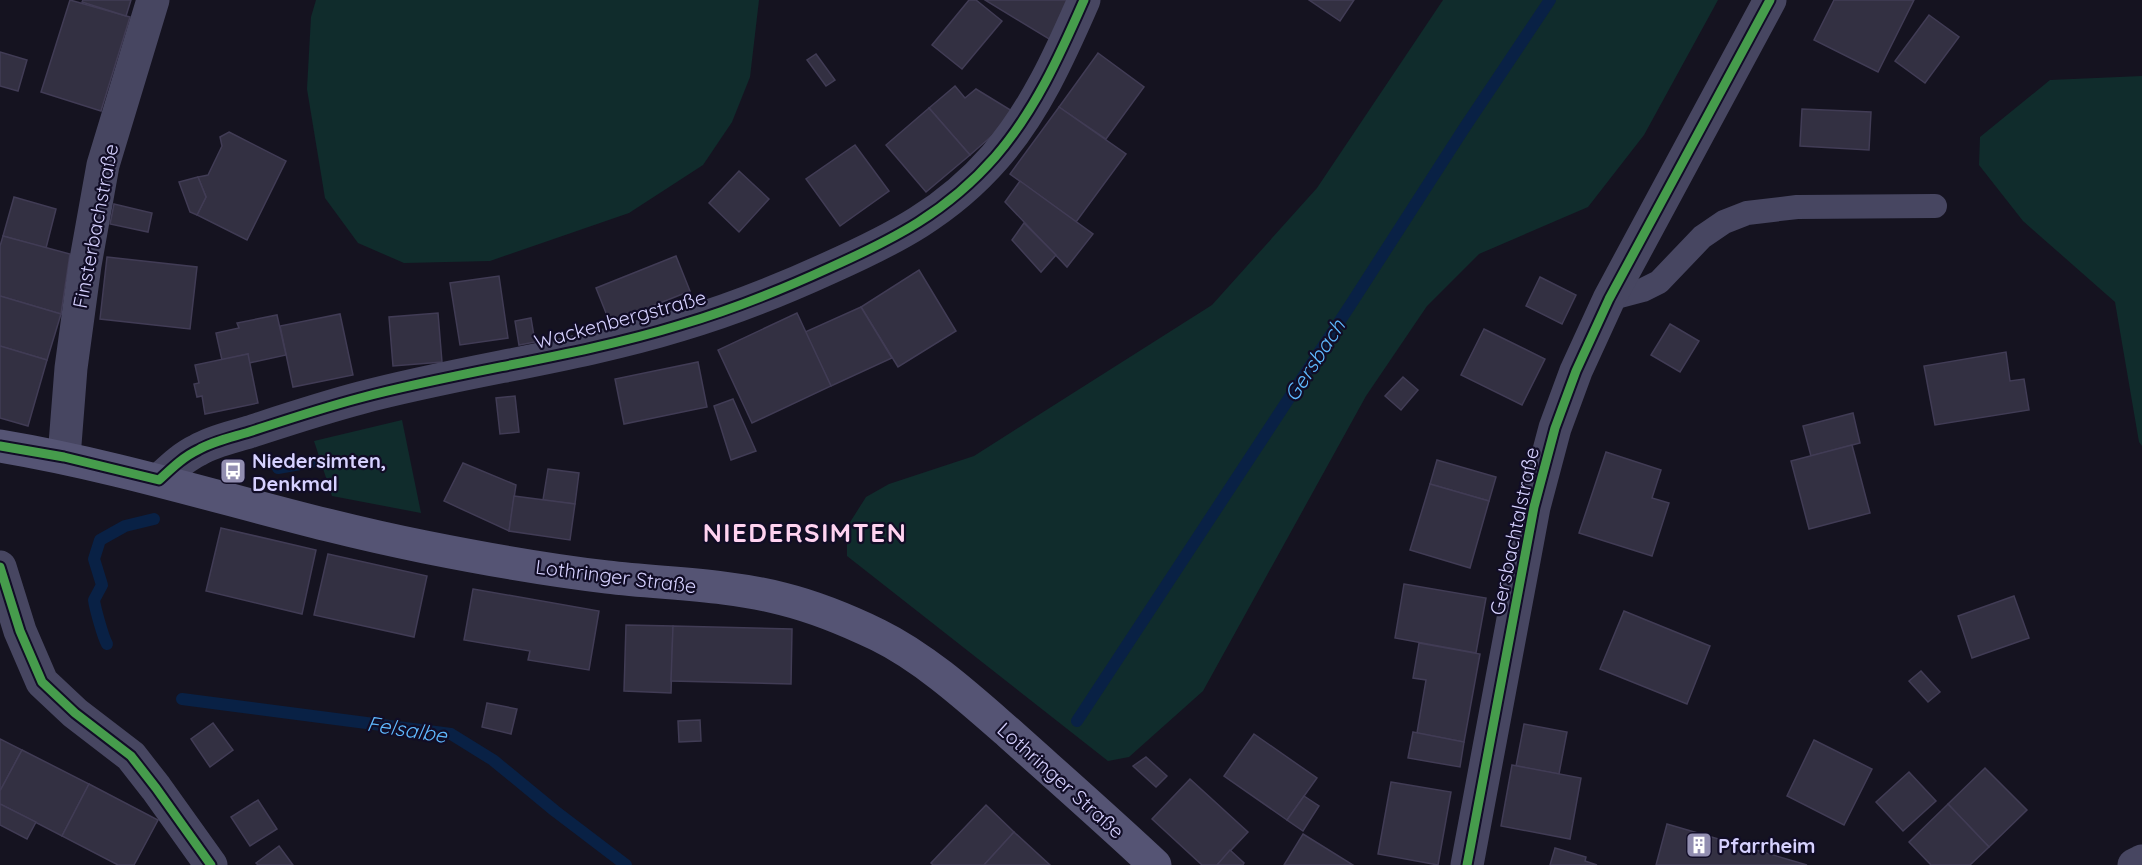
<svg xmlns="http://www.w3.org/2000/svg" width="2142" height="865" font-family="Quicksand,sans-serif">
  <style>
    .green { fill: #102c2c }
    .lines { fill: none; stroke-linecap: round; stroke-linejoin: round }
    .stream { stroke: #092145; stroke-width: 12 }
    .building { fill: #333042; stroke: #413c55; stroke-width: 1.5 }
    .lane { stroke: #474661; stroke-width: 24 }
    .street { stroke: #474661; stroke-width: 33 }
    .secondary { stroke: #555474; stroke-width: 33 }
    .cycleway-casing { stroke: #110d26; stroke-width: 13 }
    .cycleway { stroke: #469c4c; stroke-width: 9 }
    .labels { text-anchor: middle; dominant-baseline: central; stroke-width: 4.5; stroke-linejoin: round; paint-order: stroke }
    .street-label { font-size: 20px; fill: #d6d1ff; stroke: #110d26 }
    .poi-label { font-size: 20px; font-weight: bold; fill: #d6d1ff; stroke: #110d26; text-anchor: start }
    .water-label { font-size: 21px; font-style: italic; fill: #5fb9ff; stroke: #110d26 }
    .district-label { font-size: 26px; font-weight: bold; letter-spacing: 1.5px; fill: #ffd3f0; stroke: #110d26 }
  </style>
  <rect width="100%" height="100%" fill="#151320"/>
  <g class="green">
    <polygon points="316,0 759,0 750,77 732,122 703,165 629,213 490,261 404,263 358,243 325,198 307,89 311,17"/>
    <polygon points="1443,0 1718,0 1644,135 1588,207 1479,254 1427,306 1366,396 1203,691 1129,757 1108,761 847,556 847,527 866,497 889,484 974,456 1212,305 1317,188"/>
    <polygon points="2142,76 2142,446 2139,442 2115,302 2023,221 1979,165 1980,137 2050,80"/>
    <polygon points="402,420 421,513 332,496 314,441"/>
  </g>
  <g class="lines">
    <g class="stream">
      <polyline points="278,468 311,462"/>
      <path d="M 107,644 C 103,637 95,608 94,600 L 102,585 L 94,559 L 100,540 L 125,526 L 154,519"/>
      <polyline points="182,699 451,734 493,760 555,811 626,865"/>
      <polyline points="1077,721 1351,304 1463,130 1550,0"/>
    </g>
  </g>
  <g class="building">
    <polygon points="70,0 130,17 101,111 41,92"/>
    <polygon points="83,0 131,0 126,16 82,2"/>
    <polygon points="969,0 976,0 1002,21 962,69 932,45"/>
    <polygon points="985,0 1070,0 1054,42"/>
    <polygon points="1309,0 1354,0 1340,21"/>
    <polygon points="1834,0 1914,0 1878,72 1814,40"/>
    <polygon points="1929,15 1959,37 1925,83 1895,61"/>
    <polygon points="0,52 27,60 18,91 0,86"/>
    <polygon points="1098,53 1144,87 1106,139 1059,107"/>
    <polygon points="816,54 835,80 826,86 807,60"/>
    <polygon points="955,86 965,98 976,89 1017,114 970,155 929,108"/>
    <polygon points="1059,107 1126,154 1076,222 1010,174"/>
    <polygon points="929,108 970,155 926,192 886,145"/>
    <polygon points="1802,109 1871,112 1869,150 1800,146"/>
    <polygon points="229,132 286,161 247,240 197,215 206,197 198,177 208,175 222,146 220,137"/>
    <polygon points="855,145 889,191 840,226 806,179"/>
    <polygon points="739,171 769,199 739,232 709,203"/>
    <polygon points="198,177 206,197 197,215 190,212 179,182"/>
    <polygon points="1020,181 1093,234 1067,267 1005,202"/>
    <polygon points="14,197 56,209 46,248 3,236"/>
    <polygon points="114,204 152,213 148,232 110,224"/>
    <polygon points="1024,223 1056,255 1041,272 1012,240"/>
    <polygon points="3,236 70,254 61,314 0,296 0,246"/>
    <polygon points="676,256 690,291 610,323 596,288"/>
    <polygon points="107,257 197,267 190,329 100,319"/>
    <polygon points="919,270 956,331 898,367 861,307"/>
    <polygon points="499,276 508,338 460,345 450,283"/>
    <polygon points="1540,277 1576,295 1562,324 1526,306"/>
    <polygon points="0,296 61,314 47,360 0,346"/>
    <polygon points="861,307 892,358 831,386 805,332"/>
    <polygon points="438,313 442,362 393,366 389,317"/>
    <polygon points="797,313 831,386 752,423 718,350"/>
    <polygon points="340,314 353,375 293,387 280,326"/>
    <polygon points="277,315 286,355 249,363 248,354 222,360 216,333 239,328 237,323"/>
    <polygon points="531,318 535,342 519,345 515,321"/>
    <polygon points="1670,324 1699,341 1680,372 1651,355"/>
    <polygon points="1484,329 1545,359 1522,405 1461,375"/>
    <polygon points="0,346 47,360 28,426 0,418"/>
    <polygon points="2006,352 2010,381 2024,379 2029,410 1935,425 1924,366"/>
    <polygon points="248,354 258,403 205,414 202,396 197,397 194,384 199,383 195,365"/>
    <polygon points="698,362 707,407 624,424 615,379"/>
    <polygon points="1403,377 1418,390 1401,410 1385,396"/>
    <polygon points="515,396 519,432 500,434 496,398"/>
    <polygon points="733,399 756,451 731,460 714,406"/>
    <polygon points="1853,413 1860,443 1811,456 1803,426"/>
    <polygon points="1852,445 1870,513 1809,529 1791,461"/>
    <polygon points="1606,452 1661,470 1652,498 1669,503 1652,556 1579,533"/>
    <polygon points="1437,460 1496,477 1489,501 1430,484"/>
    <polygon points="463,463 516,485 509,531 444,501"/>
    <polygon points="548,469 579,473 575,504 543,500"/>
    <polygon points="1430,484 1489,501 1470,568 1410,550"/>
    <polygon points="514,496 575,504 570,540 509,531"/>
    <polygon points="221,528 316,550 302,614 206,591"/>
    <polygon points="328,554 427,576 414,637 314,615"/>
    <polygon points="1404,584 1486,598 1476,653 1395,638"/>
    <polygon points="473,589 599,611 589,670 528,660 530,651 464,640"/>
    <polygon points="2014,596 2029,638 1972,658 1958,616"/>
    <polygon points="1624,611 1710,646 1687,704 1600,669"/>
    <polygon points="626,625 673,626 671,693 624,691"/>
    <polygon points="673,626 792,629 791,684 671,681"/>
    <polygon points="1419,643 1480,654 1464,742 1417,733 1426,680 1413,678"/>
    <polygon points="1921,671 1940,692 1928,702 1909,681"/>
    <polygon points="487,703 517,709 511,734 482,727"/>
    <polygon points="700,720 701,741 679,742 678,721"/>
    <polygon points="213,723 233,750 210,767 191,739"/>
    <polygon points="1524,724 1567,732 1559,774 1516,766"/>
    <polygon points="1413,732 1464,742 1460,767 1408,758"/>
    <polygon points="1254,734 1317,778 1287,820 1224,776"/>
    <polygon points="0,739 22,750 0,791"/>
    <polygon points="1814,740 1872,769 1844,825 1787,796"/>
    <polygon points="22,750 89,784 62,836 0,804 0,791"/>
    <polygon points="1146,757 1167,776 1156,787 1133,766"/>
    <polygon points="1512,765 1581,778 1570,839 1501,826"/>
    <polygon points="1985,768 2027,810 1989,847 1948,804"/>
    <polygon points="1909,772 1936,801 1903,831 1876,802"/>
    <polygon points="1190,779 1248,832 1217,865 1202,865 1152,819"/>
    <polygon points="1391,782 1451,792 1438,865 1378,854"/>
    <polygon points="89,784 158,820 134,865 118,865 62,836"/>
    <polygon points="1304,796 1319,806 1303,831 1287,820"/>
    <polygon points="258,800 277,829 250,846 231,817"/>
    <polygon points="0,804 36,822 27,839 0,825"/>
    <polygon points="1948,804 1989,847 1970,865 1931,865 1909,842"/>
    <polygon points="986,805 1014,832 984,865 933,865 931,863"/>
    <polygon points="1667,824 1807,865 1656,865"/>
    <polygon points="1014,832 1050,865 984,865"/>
    <polygon points="1303,834 1353,865 1284,865"/>
    <polygon points="279,846 293,865 258,865 256,863"/>
    <polygon points="1555,848 1586,857 1585,861 1597,865 1550,865"/>
    <polygon points="1230,850 1244,863 1243,865 1217,865"/>
  </g>
  <g class="lines">
    <polyline class="lane" points="1609,299 1643,290 1659,282 1702,237 1724,222 1747,213 1797,207 1935,206"/>
    <g class="street">
      <polyline points="64,457 71,368 85,265 103,165 153,0"/>
      <path d="M 159,480 C 171,469 183,457 198,450 C 213,441 233,437 249,432 C 286,420 322,408 360,398 C 465,370 576,357 680,325 C 731,310 781,290 829,268 C 894,239 947,212 995,157 C 1035,111 1060,55 1084,0"/>
      <polyline points="0,567 20,631 42,682 75,713 131,756 156,788 211,865"/>
      <polyline points="1467,865 1534,507 1555,428 1576,371 1609,299 1770,0"/>
      <polyline points="2134,865 2142,861"/>
    </g>
    <path class="secondary" d="M 0,446 C 144,470 282,519 425,547 C 485,559 546,570 607,577 C 665,584 726,584 783,599 C 815,607 847,620 878,635 C 925,658 970,699 1009,733 C 1058,777 1107,820 1155,865"/>
    <defs>
      <g id="cycleway">
        <path d="M 0,446 L 64,457 L 159,480 C 171,469 183,457 198,450 C 213,441 233,437 249,432 C 286,420 322,408 360,398 C 465,370 576,357 680,325 C 731,310 781,290 829,268 C 894,239 947,212 995,157 C 1035,111 1060,55 1084,0"/>
        <polyline points="0,567 20,631 42,682 75,713 131,756 156,788 211,865"/>
        <polyline points="1467,865 1534,507 1555,428 1576,371 1609,299 1770,0"/>
      </g>
    </defs>
    <use href="#cycleway" class="cycleway-casing"/>
    <use href="#cycleway" class="cycleway"/>
  </g>
  <defs>
    <symbol id="bus-square" viewBox="-11 -11 22 22"><rect x="-9" y="-9" width="18" height="18" rx="4" fill="#928eb1" stroke="#110d26"/><path d="M-5-6H5V4H4V6H2V4H-2V6H-4V4H-5ZM-3.5-4V0h7V-4ZM-3.5 1.2v1.5H-2V1.2ZM2 1.2v1.5H3.5V1.2Z" fill="#fff"/></symbol>
    <symbol id="building-square" viewBox="-11 -11 22 22"><rect x="-9" y="-9" width="18" height="18" rx="4" fill="#928eb1" stroke="#110d26"/><path d="M-4-6H4V6H1V3H-1V6H-4ZM-2.5-4.3h1.7v1.8h-1.7ZM.8-4.3h1.7v1.8H.8ZM-2.5-1h1.7V.8h-1.7ZM.8-1h1.7V.8H.8Z" fill="#fff"/></symbol>
  </defs>
  <g fill-rule="evenodd">
    <use href="#bus-square" x="218" y="456" width="30" height="30"/>
    <use href="#building-square" x="1684" y="830" width="30" height="30"/>
  </g>
  <g class="labels">
    <g class="street-label">
      <text transform="translate(95 226) rotate(-79)">Finsterbachstraße</text>
      <text transform="translate(620 319) rotate(-15)">Wackenbergstraße</text>
      <text transform="translate(1514 531) rotate(-78)">Gersbachtalstraße</text>
      <text transform="translate(616 576) rotate(7)">Lothringer Straße</text>
      <text transform="translate(1061 780) rotate(42)">Lothringer Straße</text>
    </g>
    <g class="poi-label">
      <text x="252" y="460">Niedersimten,<tspan x="252" dy="23">Denkmal</tspan></text>
      <text x="1718" y="845">Pfarrheim</text>
    </g>
    <g class="water-label">
      <text transform="translate(1314 360) rotate(-57)">Gersbach</text>
      <text transform="translate(407 729) rotate(9)">Felsalbe</text>
    </g>
    <g class="district-label">
      <text x="805" y="532">NIEDERSIMTEN</text>
    </g>
  </g>
</svg>
